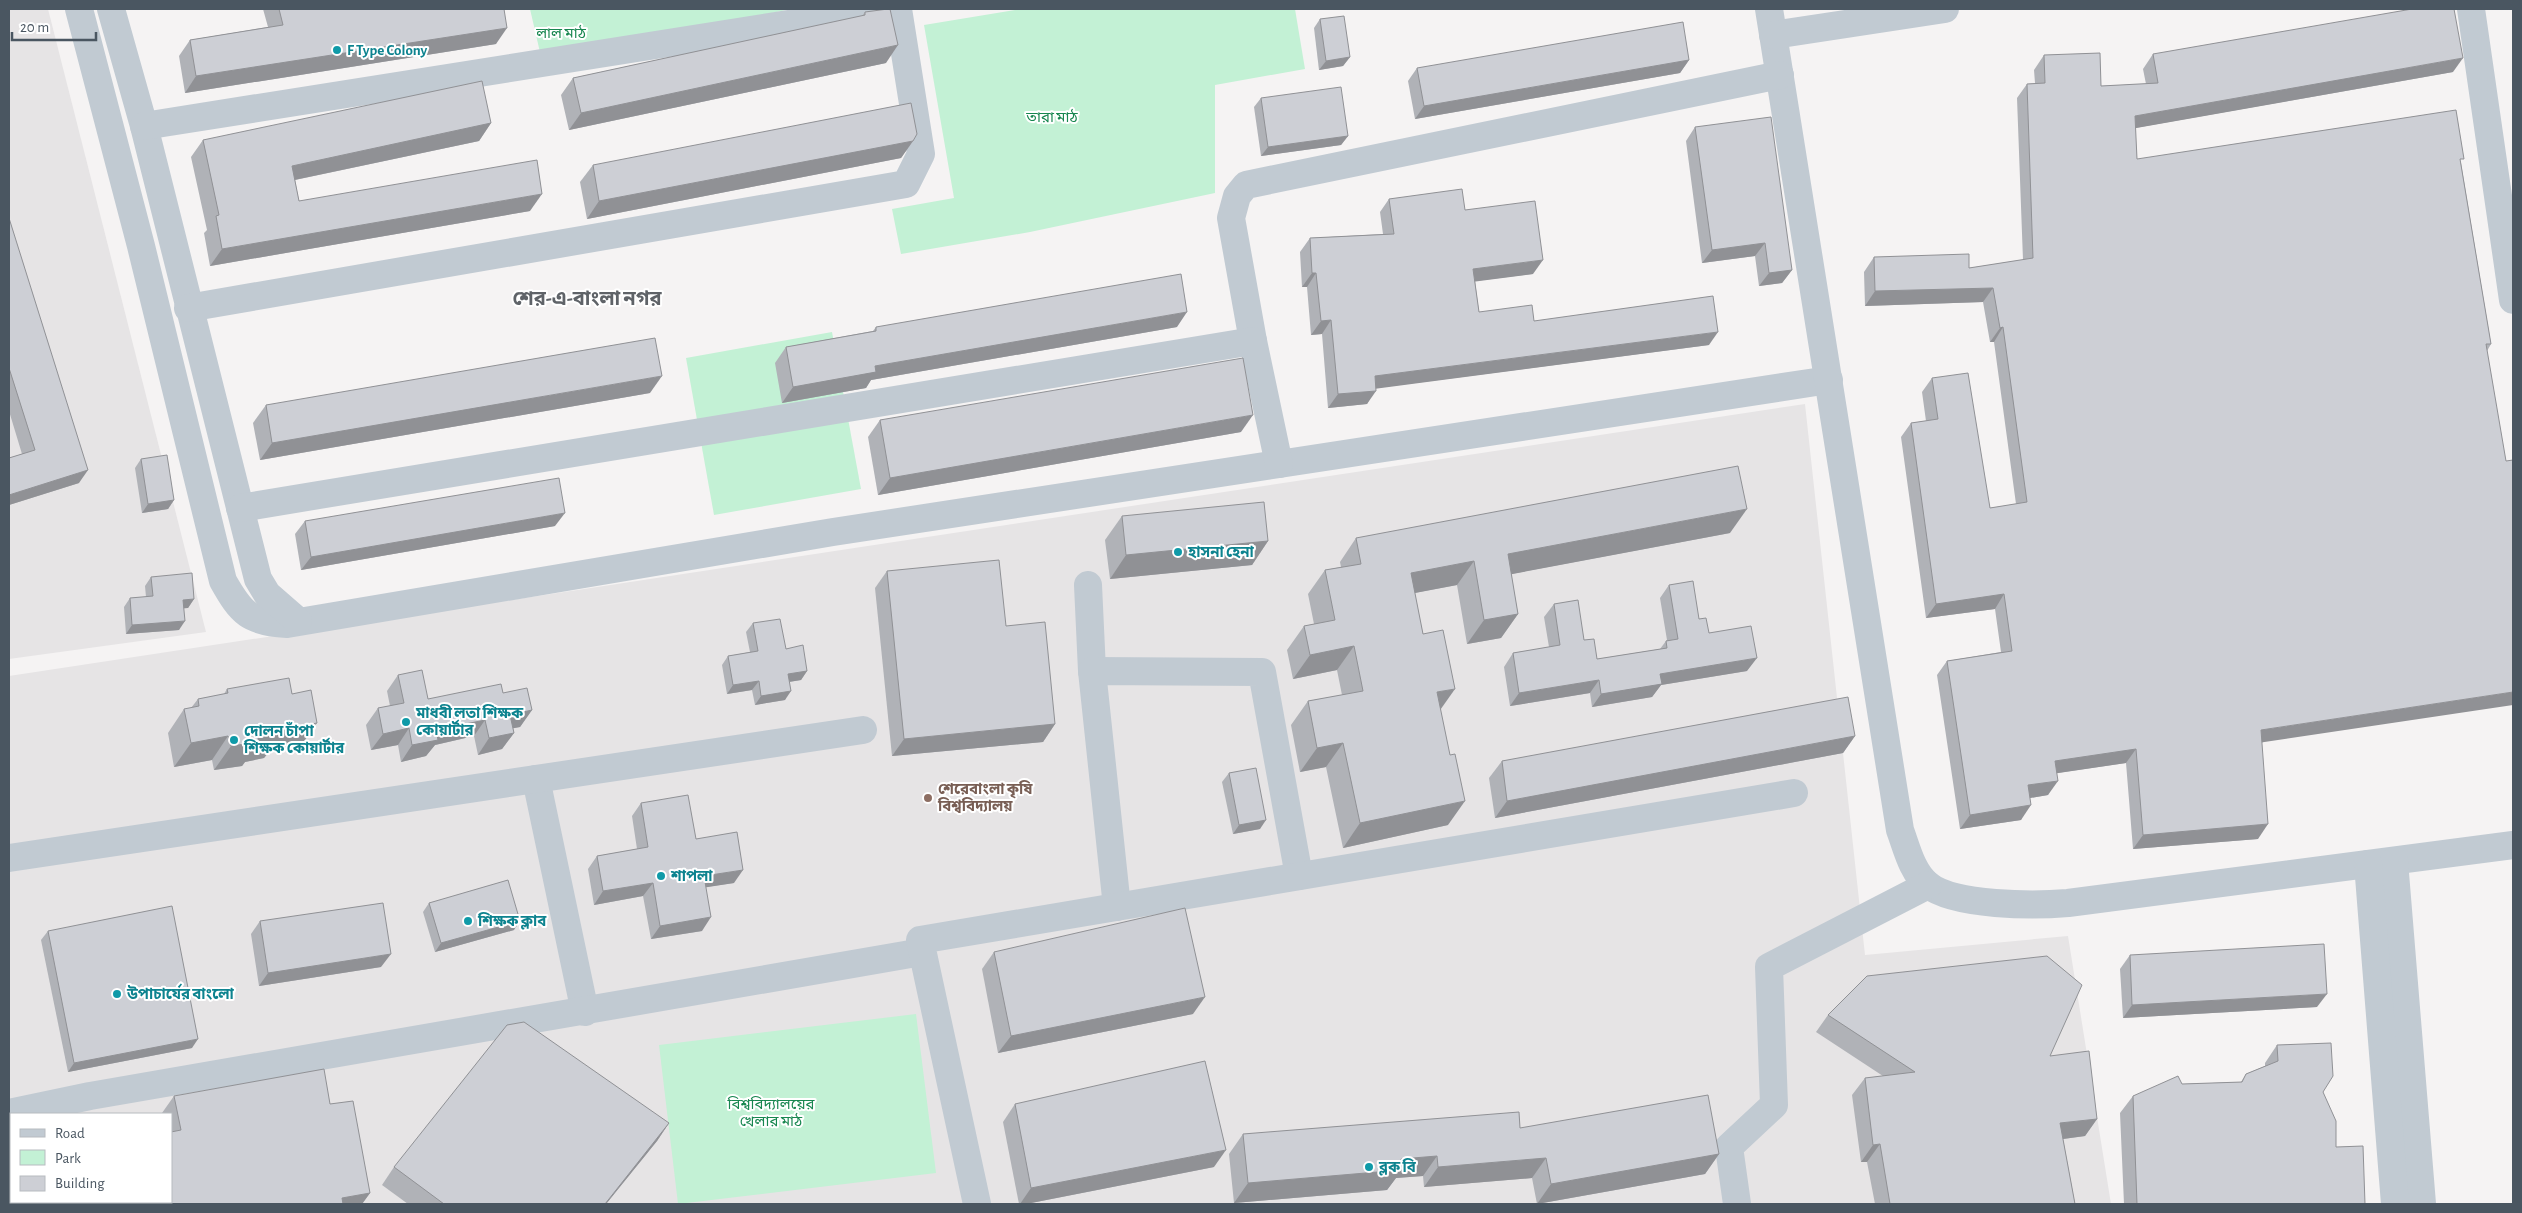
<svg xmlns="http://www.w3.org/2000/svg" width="2522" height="1213" font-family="'Alegreya Sans','Noto Sans Bengali',sans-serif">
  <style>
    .education { fill: #e6e4e5; fill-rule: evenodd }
    .green { fill: #c3f1d5 }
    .water { fill: #90daee }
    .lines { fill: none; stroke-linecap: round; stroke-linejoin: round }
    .minor { stroke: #c1cad2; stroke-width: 28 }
    .wall { fill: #b0b2b7 }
    .shaded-wall { fill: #909195 }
    .building { fill: #cdcfd5; stroke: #909195 }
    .culture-dot { fill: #0f9aa8; stroke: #fff; stroke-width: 2 }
    .education-dot { fill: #8d6e63; stroke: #fff; stroke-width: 2 }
    .labels { text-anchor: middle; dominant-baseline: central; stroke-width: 4; stroke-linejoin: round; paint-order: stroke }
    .park-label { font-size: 15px; fill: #17864f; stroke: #fff }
    .culture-label { font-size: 15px; font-weight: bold; fill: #0d838f; stroke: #fff; text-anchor: start }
    .education-label { font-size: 15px; font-weight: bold; fill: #785e54; stroke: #fff; text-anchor: start }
    .district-label { font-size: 20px; font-weight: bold; fill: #5f6368; stroke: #fff }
  </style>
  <rect width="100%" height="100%" fill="#f5f3f3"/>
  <g class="education">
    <polygon points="9,9 48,9 206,632 9,659"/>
    <path d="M 1805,404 L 1865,955 L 2068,936 L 2111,1204 L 9,1204 L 9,676 ZM 11,1114 L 171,1114 L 171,1202 L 11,1202 Z"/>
  </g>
  <g class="green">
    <polygon points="530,9 791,9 542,61"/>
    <polygon points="1021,9 1295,9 1305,69 1215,85 1215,193 1030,232 901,254 892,209 954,198 924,25"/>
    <polygon points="832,332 861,489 714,515 686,358"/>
    <polygon points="916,1014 936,1173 678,1204 659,1045"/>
  </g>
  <polygon class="water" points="11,1153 11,1202 49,1202 49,1204 9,1204 9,1154"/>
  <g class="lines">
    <g class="minor">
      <path d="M 79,9 L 141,246 L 223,581 C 241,613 249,622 287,624 L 833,532 L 1829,380"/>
      <polyline points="111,9 144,126 258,579 267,594 298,621"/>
      <path d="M 1769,9 L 1900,830 C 1907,849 1912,872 1928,885 C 1955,906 2034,906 2068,903 L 2513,845"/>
      <polyline points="2471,9 2513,300"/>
      <polyline points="1773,35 1945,9"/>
      <polyline points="144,126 883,9"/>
      <polyline points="188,308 906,184 921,154 898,9"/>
      <polyline points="1253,341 1231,218 1237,196 1246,185 1780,75"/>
      <polyline points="240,508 1253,341 1279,464"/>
      <polyline points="1088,585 1092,671"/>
      <polyline points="536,779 585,1012"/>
      <polyline points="9,858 863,730"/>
      <polyline points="2394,861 2422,1204"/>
      <polyline points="2368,864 2395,1204"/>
      <polyline points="1117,907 1092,671 1262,672 1299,876"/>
      <polyline points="9,1113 90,1096 922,952"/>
      <polyline points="104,1202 105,1204"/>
      <polyline points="977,1204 920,940 1794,793"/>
      <polyline points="1737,1204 1729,1147 1774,1105 1769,967 1928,885"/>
    </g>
  </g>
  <g class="wall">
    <polygon points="263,9 504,9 496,44 185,93 179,56 190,40 268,27"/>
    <polygon points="865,12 886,63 569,130 561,95 573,78 862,16"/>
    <polygon points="1320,19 1350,57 1343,66 1319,70 1314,28"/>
    <polygon points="2153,54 2453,72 2135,128 2137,159 2461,163 2491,344 2262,743 2258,839 2133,849 2126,763 2057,773 2048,795 2030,798 2021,820 1960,829 1937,675 1947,661 2001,652 1995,609 1926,618 1901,437 1911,423 1926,421 1922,392 1932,378 1990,508 2016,504 1994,342 1990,342 1983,302 1865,306 1864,272 1874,257 1969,268 2023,260 2017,98 2027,84 2035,83 2034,70 2044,55 2101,86 2146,84 2143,69"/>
    <polygon points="1689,60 1680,73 1415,119 1408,81 1417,68"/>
    <polygon points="1261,98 1348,136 1341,145 1261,156 1254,107"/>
    <polygon points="491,123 479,141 295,180 299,201 530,211 210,266 204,233 207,230 191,157 203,140"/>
    <polygon points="1695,127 1792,270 1782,283 1759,286 1755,256 1702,263 1686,141"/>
    <polygon points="913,141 901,158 587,219 580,182 593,165"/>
    <polygon points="1389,199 1465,210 1533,274 1475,281 1479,312 1534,321 1709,345 1376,388 1367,404 1328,408 1322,334 1311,335 1307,287 1302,287 1300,252 1310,238 1383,234 1380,212"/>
    <polygon points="9,218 79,483 9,505 9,458 22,454 9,411"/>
    <polygon points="876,327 1177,327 871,380 866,388 782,403 775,363 786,347 873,331"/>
    <polygon points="650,393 260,460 253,423 266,405"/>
    <polygon points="880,420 1241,432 878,495 868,437"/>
    <polygon points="141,459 174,500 168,509 142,513 135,468"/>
    <polygon points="1122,516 1268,541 1252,565 1110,579 1105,540"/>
    <polygon points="305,521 555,526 301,570 295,534"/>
    <polygon points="1730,533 1511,574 1518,614 1501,638 1467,644 1457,585 1414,593 1423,634 1440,709 1448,825 1343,848 1326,767 1300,772 1291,725 1308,701 1342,695 1337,670 1293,679 1287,650 1304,626 1314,624 1308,594 1325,570 1341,567 1340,562 1356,538"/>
    <polygon points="887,571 1006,626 1055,724 1043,742 892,756 875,588"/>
    <polygon points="151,577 194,599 188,608 184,608 179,630 126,634 124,607 130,598 146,597 145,586"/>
    <polygon points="1669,585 1699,619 1709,633 1747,671 1661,685 1652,697 1592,707 1590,693 1510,706 1504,667 1513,653 1549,647 1544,617 1554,604 1584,640 1597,659 1660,649 1666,641 1667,640 1660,598"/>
    <polygon points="753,623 786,649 807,671 801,680 789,682 785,700 755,705 752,690 727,694 722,665 728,656 750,652 746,632"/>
    <polygon points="398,675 428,699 532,710 520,727 513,728 514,733 502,749 478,755 474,736 435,745 426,756 401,762 398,745 371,750 366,725 378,708 390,706 387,691"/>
    <polygon points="227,689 300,747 268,753 264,758 245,762 242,766 214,770 212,760 174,767 168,733 184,709 191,708 198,699 224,694"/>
    <polygon points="1855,736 1843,753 1495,818 1489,778 1502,761"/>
    <polygon points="1229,773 1260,829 1233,834 1222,782"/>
    <polygon points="641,803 734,883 706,887 702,931 651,939 643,896 594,905 588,869 597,856 637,849 632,816"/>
    <polygon points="429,903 514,930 435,952 423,912"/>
    <polygon points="260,921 381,967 259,986 251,934"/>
    <polygon points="48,931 192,1048 68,1072 41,940"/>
    <polygon points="994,952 1193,1014 998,1053 982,969"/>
    <polygon points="2130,955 2317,1007 2123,1018 2120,969"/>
    <polygon points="1828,1015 2050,1056 2097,1119 2085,1136 2063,1139 2075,1204 1875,1204 1867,1162 1861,1162 1852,1095 1865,1078 1883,1076 1816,1032"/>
    <polygon points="2277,1045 2323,1092 2336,1147 2365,1204 2124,1204 2120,1113 2133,1096 2182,1084 2241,1082 2246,1074 2265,1066 2265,1063"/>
    <polygon points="174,1096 330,1104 370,1193 362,1204 153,1204 152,1202 171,1202 171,1114 163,1114 162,1113"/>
    <polygon points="1015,1104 1214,1167 1026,1204 1019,1204 1003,1122"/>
    <polygon points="669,1123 657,1141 606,1204 408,1204 382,1185 394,1167"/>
    <polygon points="1520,1128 1719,1154 1705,1174 1537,1204 1532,1178 1424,1187 1423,1176 1396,1178 1387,1190 1234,1203 1229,1154 1243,1134"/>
  </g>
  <g class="shaded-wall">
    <polygon points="507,28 496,44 185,93 196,76"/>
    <polygon points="898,45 886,63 569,130 581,113"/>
    <polygon points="1350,57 1343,66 1319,70 1326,61"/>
    <polygon points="2463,58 2453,72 2125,130 2135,116"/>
    <polygon points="1689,60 1680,73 1415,119 1424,106"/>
    <polygon points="491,123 479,141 280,183 292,166"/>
    <polygon points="1348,136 1341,145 1261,156 1268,147"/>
    <polygon points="913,141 901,158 587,219 599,201"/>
    <polygon points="542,194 530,211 210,266 222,249"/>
    <polygon points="1765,243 1755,256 1702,263 1712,250"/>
    <polygon points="1543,260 1533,274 1464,283 1473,269"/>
    <polygon points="1792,270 1782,283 1759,286 1769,273"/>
    <polygon points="1312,273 1316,273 1307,287 1302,287"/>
    <polygon points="1993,288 1983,302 1865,306 1875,291"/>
    <polygon points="1187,312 1177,327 871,380 866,388 782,403 793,387 875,366"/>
    <polygon points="1331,320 1322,334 1311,335 1321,321"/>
    <polygon points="2003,327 1994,342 1990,342 2000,328"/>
    <polygon points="1718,332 1709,345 1366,390 1375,376"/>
    <polygon points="662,376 650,393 260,460 272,443"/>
    <polygon points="1376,391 1367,404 1328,408 1338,394"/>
    <polygon points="1253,415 1241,432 878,495 890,478"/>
    <polygon points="88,470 79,483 9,505 9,495"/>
    <polygon points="174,500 168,509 142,513 148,504"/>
    <polygon points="1747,509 1730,533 1491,578 1508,554"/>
    <polygon points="565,513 555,526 301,570 311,557"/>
    <polygon points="1268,541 1252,565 1110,579 1126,555"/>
    <polygon points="1474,561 1457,585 1394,597 1411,573"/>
    <polygon points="2004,594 1995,609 1926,618 1936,604"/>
    <polygon points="194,599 188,608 177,609 183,600"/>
    <polygon points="1518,614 1501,638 1467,644 1484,620"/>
    <polygon points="185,621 179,630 126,634 132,625"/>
    <polygon points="1354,646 1337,670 1293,679 1310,655"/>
    <polygon points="1757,658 1747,671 1661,685 1652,697 1592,707 1601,694 1660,674"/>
    <polygon points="807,671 801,680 782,683 788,674"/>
    <polygon points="1599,680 1590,693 1510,706 1519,693"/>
    <polygon points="759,681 752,690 727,694 733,685"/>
    <polygon points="1455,689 1438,713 1437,692"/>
    <polygon points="791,691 785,700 755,705 761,696"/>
    <polygon points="2513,692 2513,705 2251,744 2261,730"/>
    <polygon points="532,710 520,727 498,731 510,715"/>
    <polygon points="485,720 474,736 435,745 426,756 401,762 412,745 436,730"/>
    <polygon points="317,723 300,747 268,753 264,758 245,762 242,766 214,770 231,746 280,730"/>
    <polygon points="1055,724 1043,742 892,756 904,739"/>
    <polygon points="409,728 398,745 371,750 383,734"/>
    <polygon points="514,733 502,749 478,755 489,738"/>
    <polygon points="228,736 212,760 174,767 191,743"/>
    <polygon points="1855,736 1843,753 1495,818 1507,801"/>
    <polygon points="1343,743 1326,767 1300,772 1317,748"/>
    <polygon points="2136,749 2126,763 2045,775 2055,761"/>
    <polygon points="2058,781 2048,795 2018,800 2028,785"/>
    <polygon points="1465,801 1448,825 1343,848 1360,823"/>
    <polygon points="2031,805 2021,820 1960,829 1970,815"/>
    <polygon points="1266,820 1260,829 1233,834 1239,825"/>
    <polygon points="2268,824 2258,839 2133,849 2143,835"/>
    <polygon points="743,870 734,883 695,889 704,876"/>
    <polygon points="653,883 643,896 594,905 603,891"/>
    <polygon points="711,917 702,931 651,939 660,926"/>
    <polygon points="520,921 514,930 435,952 441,943"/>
    <polygon points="391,954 381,967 259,986 268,973"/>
    <polygon points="2327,994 2317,1007 2123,1018 2132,1005"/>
    <polygon points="1205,997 1193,1014 998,1053 1011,1036"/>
    <polygon points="198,1039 192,1048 68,1072 74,1063"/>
    <polygon points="2097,1119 2085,1136 2048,1141 2060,1123"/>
    <polygon points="669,1123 657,1141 606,1204 605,1204"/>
    <polygon points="1880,1144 1867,1162 1861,1162 1873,1145"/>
    <polygon points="1226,1150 1214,1167 1026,1204 1020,1204 1031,1188"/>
    <polygon points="1719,1154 1705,1174 1537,1204 1551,1184"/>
    <polygon points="1437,1156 1423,1176 1396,1178 1387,1190 1234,1203 1248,1183 1401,1159"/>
    <polygon points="1546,1158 1532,1178 1424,1187 1438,1167"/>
    <polygon points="370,1193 362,1204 337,1204 342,1198"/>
  </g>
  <g class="building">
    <polygon points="279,9 504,9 507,28 196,76 190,40 283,25"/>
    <polygon points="888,9 890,9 898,45 581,113 573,78 865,15 865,12"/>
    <polygon points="2412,9 2454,9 2463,58 2135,116 2137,159 2456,110 2464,159 2460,159 2491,344 2486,344 2506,461 2513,460 2513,692 2261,730 2268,824 2143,835 2136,749 2055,761 2058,781 2028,785 2031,805 1970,815 1947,661 2012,651 2004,594 1936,604 1911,423 1938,419 1932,378 1968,373 1990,508 2027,502 2003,327 2000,328 1993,288 1875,291 1874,257 1969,254 1969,268 2033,258 2027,84 2045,83 2044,55 2100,53 2101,86 2158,83 2153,54"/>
    <polygon points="1344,16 1350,57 1326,61 1320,19"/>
    <polygon points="1683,22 1689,60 1424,106 1417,68"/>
    <polygon points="482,81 491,123 292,166 299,201 537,160 542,194 222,249 216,216 219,215 203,140"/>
    <polygon points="1341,87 1348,136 1268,147 1261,98"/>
    <polygon points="911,103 917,134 913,141 599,201 593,165"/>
    <polygon points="1771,117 1792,270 1769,273 1765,243 1712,250 1695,127"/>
    <polygon points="1462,189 1465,210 1535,201 1543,260 1473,269 1479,312 1532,305 1534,321 1713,296 1718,332 1375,376 1376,391 1338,394 1331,320 1321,321 1316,273 1312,273 1310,238 1394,234 1389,199"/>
    <polygon points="9,218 88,470 9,495 9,458 35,450 9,368"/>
    <polygon points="1181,274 1187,312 875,366 876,372 793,387 786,347 876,331 876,327"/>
    <polygon points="655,338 662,376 272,443 266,405"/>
    <polygon points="1243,358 1253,415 890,478 880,420"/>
    <polygon points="167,455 174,500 148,504 141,459"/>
    <polygon points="1738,466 1747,509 1508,554 1518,614 1484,620 1474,561 1411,573 1423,634 1443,630 1455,689 1437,692 1450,755 1455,754 1465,801 1360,823 1343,743 1317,748 1308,701 1363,691 1354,646 1310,655 1304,626 1335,620 1325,570 1361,564 1356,538"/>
    <polygon points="559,478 565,513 311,557 305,521"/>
    <polygon points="1264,502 1268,541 1126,555 1122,516"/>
    <polygon points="999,560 1006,626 1045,622 1055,724 904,739 887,571"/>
    <polygon points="192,573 194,599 183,600 185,621 132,625 130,598 153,596 151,577"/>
    <polygon points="1693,581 1699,619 1706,618 1709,633 1751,626 1757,658 1660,674 1662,684 1601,694 1599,680 1519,693 1513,653 1560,645 1554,604 1578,600 1584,640 1594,639 1597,659 1667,648 1666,641 1678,639 1669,585"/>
    <polygon points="780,619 786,649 803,645 807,671 788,674 791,691 761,696 759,681 733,685 728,656 758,651 753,623"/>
    <polygon points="422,670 428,699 501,684 503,693 527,688 532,710 510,715 514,733 489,738 485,720 436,730 438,740 412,745 409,728 383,734 378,708 404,703 398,675"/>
    <polygon points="289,678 292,694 311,690 317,723 280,730 281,734 258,738 259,742 231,746 228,736 191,743 184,709 199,706 198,699 228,693 227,689"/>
    <polygon points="1848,697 1855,736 1507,801 1502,761"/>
    <polygon points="1256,768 1266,820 1239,825 1229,773"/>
    <polygon points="688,795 696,839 737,832 743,870 704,876 711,917 660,926 653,883 603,891 597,856 648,847 641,803"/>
    <polygon points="508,880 520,921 441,943 429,903"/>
    <polygon points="383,903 391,954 268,973 260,921"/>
    <polygon points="172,906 198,1039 74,1063 48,931"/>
    <polygon points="1185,908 1205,997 1011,1036 994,952"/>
    <polygon points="2324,944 2327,994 2132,1005 2130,955"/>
    <polygon points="2047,956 2082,985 2050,1056 2089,1051 2097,1119 2060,1123 2075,1204 1890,1204 1880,1144 1873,1145 1865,1078 1915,1072 1828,1015 1867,976"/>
    <polygon points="524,1022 669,1123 605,1204 444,1204 394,1167 507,1025"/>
    <polygon points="2331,1043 2333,1076 2323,1092 2336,1121 2336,1147 2363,1146 2365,1204 2137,1204 2133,1096 2178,1076 2182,1084 2242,1082 2246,1074 2278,1061 2277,1045"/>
    <polygon points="1205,1061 1226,1150 1031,1188 1015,1104"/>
    <polygon points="324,1069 330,1104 353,1101 370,1193 342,1198 343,1204 168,1204 167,1202 171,1202 171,1132 181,1130 174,1096"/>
    <polygon points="1708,1095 1719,1154 1551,1184 1546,1158 1438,1167 1437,1156 1401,1159 1401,1170 1248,1183 1243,1134 1519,1112 1520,1128"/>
  </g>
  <g class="culture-dot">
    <circle cx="337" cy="50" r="5"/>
    <circle cx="1178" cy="552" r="5"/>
    <circle cx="406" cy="722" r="5"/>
    <circle cx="234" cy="740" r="5"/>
    <circle cx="661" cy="876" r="5"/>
    <circle cx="468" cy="921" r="5"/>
    <circle cx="117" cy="994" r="5"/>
    <circle cx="1369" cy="1167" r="5"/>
  </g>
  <circle class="education-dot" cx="928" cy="798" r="5"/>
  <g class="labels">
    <g class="park-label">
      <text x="561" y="33">লাল মাঠ</text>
      <text x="1052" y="117">তারা মাঠ</text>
      <text x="771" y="1104">বিশ্ববিদ্যালয়ের<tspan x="771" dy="17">খেলার মাঠ</tspan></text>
    </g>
    <g class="culture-label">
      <text x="347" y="50">F Type Colony</text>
      <text x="1188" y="552">হাসনা হেনা</text>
      <text x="416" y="713">মাধবী লতা শিক্ষক<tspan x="416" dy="17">কোয়ার্টার</tspan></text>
      <text x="244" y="731">দোলন চাঁপা<tspan x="244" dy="17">শিক্ষক কোয়ার্টার</tspan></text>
      <text x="671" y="876">শাপলা</text>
      <text x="478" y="921">শিক্ষক ক্লাব</text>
      <text x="127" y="994">উপাচার্যের বাংলো</text>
      <text x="1379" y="1167">ব্লক বি</text>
    </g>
    <g class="education-label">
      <text x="938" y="789">শেরেবাংলা কৃষি<tspan x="938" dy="17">বিশ্ববিদ্যালয়</tspan></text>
    </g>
    <g class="district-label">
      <text x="587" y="299">শের-এ-বাংলা নগর</text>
    </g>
  </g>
  <rect width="2522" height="1213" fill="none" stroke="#4a5661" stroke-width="20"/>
  <rect x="10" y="1113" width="162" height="90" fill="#ffffff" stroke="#b7bbc0"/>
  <rect x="20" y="1129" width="25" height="8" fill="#c1cad2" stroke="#b7bbc0"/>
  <text x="55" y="1138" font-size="15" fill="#4a5661">Road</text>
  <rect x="20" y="1150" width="25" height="15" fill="#c3f1d5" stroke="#b7bbc0"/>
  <text x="55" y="1163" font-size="15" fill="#4a5661">Park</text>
  <rect x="20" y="1176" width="25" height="15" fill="#cdcfd5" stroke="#b7bbc0"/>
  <text x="55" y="1188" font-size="15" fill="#4a5661">Building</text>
  <path d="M12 32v8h84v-8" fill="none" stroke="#4a5661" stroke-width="2.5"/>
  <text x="20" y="32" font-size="15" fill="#4a5661" stroke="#ffffff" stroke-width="4" paint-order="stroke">20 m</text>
</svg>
